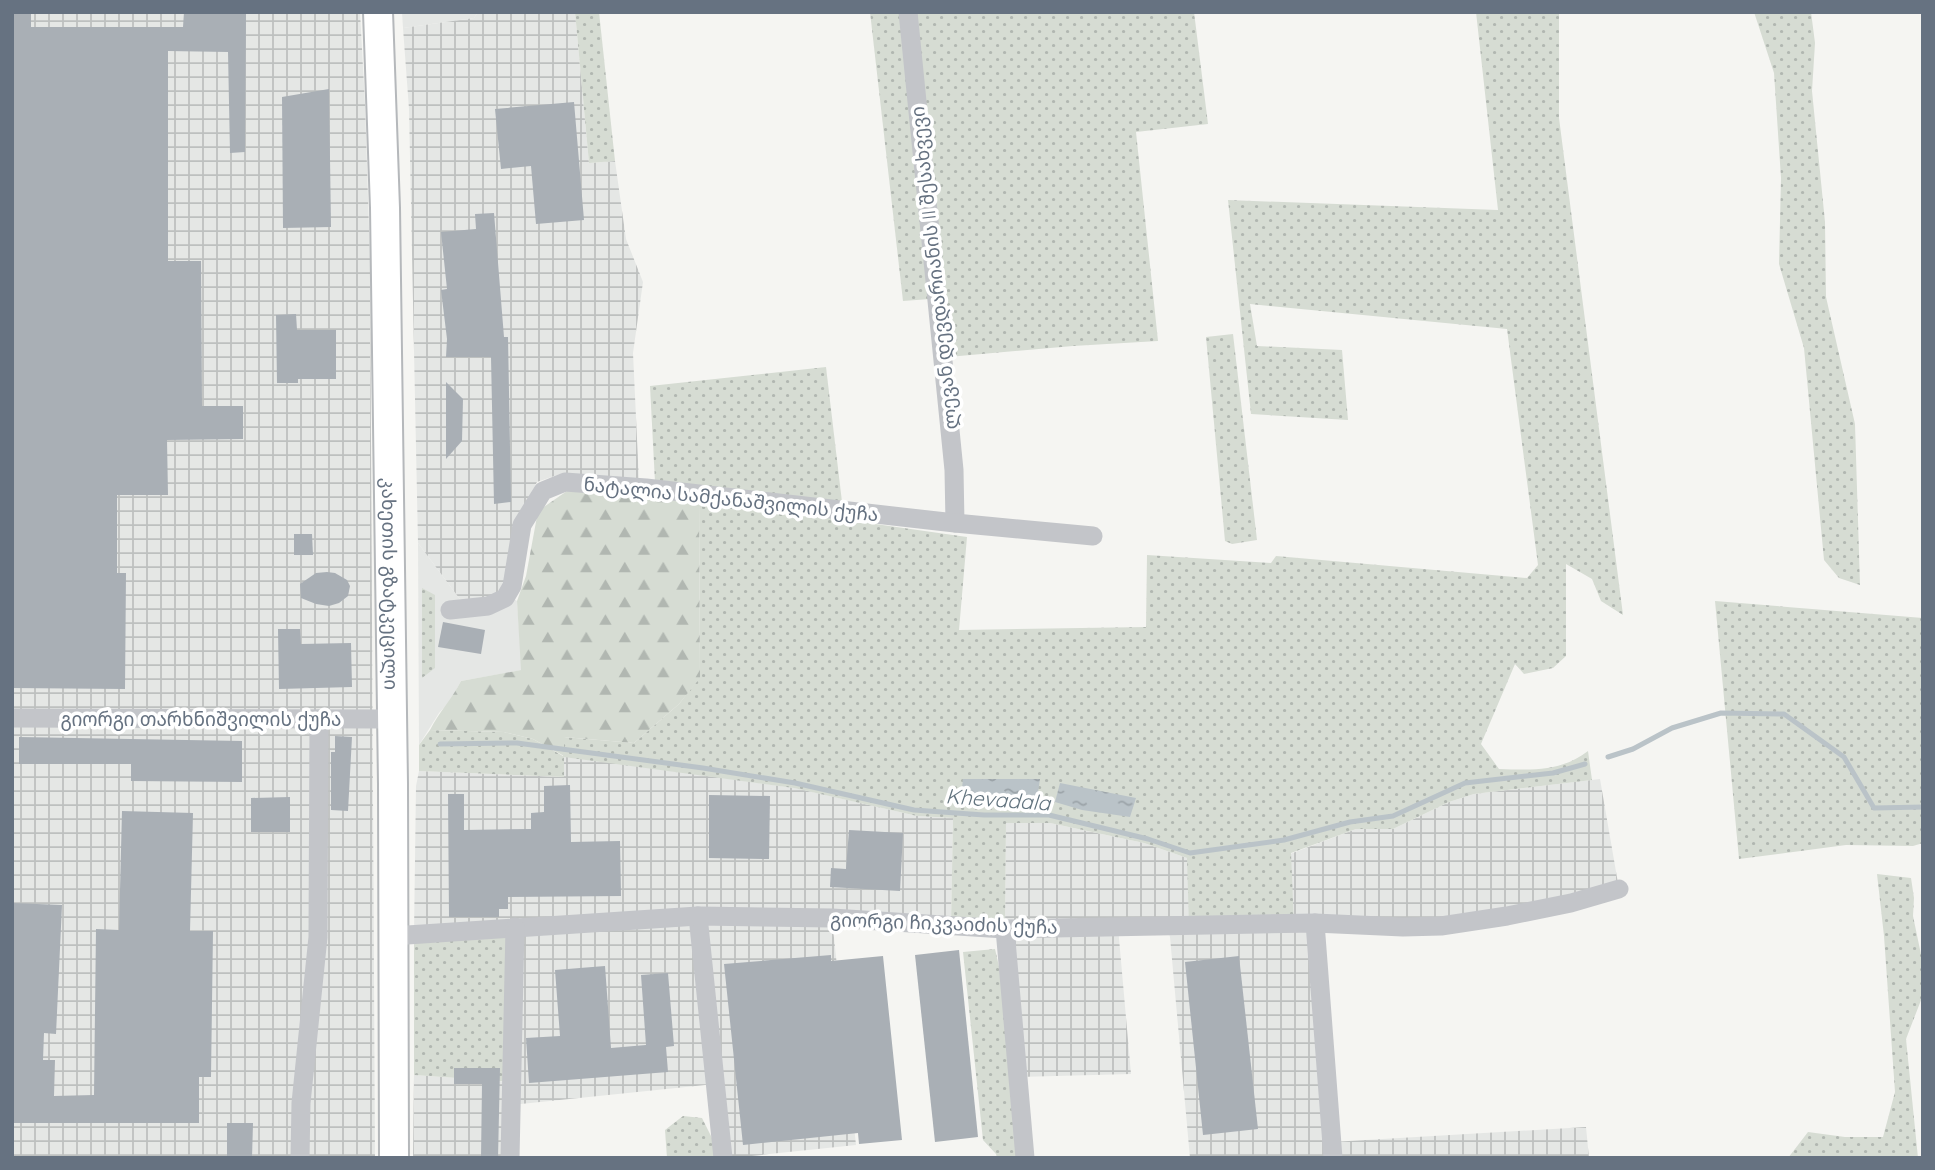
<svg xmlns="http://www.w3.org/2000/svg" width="1935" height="1170" font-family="Quicksand,'Noto Sans Georgian',sans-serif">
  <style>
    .built { fill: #e5e7e5 }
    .industrial { fill: url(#industrial-grid) }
    .green { fill: url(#green-dots) }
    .forest { fill: url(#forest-firs) }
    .water { fill: url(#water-ripples) }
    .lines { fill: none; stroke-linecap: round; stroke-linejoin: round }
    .stream { stroke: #bac3c8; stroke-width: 5 }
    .building { fill: #a9afb5 }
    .highway-casing { stroke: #b5b8bb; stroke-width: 32 }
    .minor { stroke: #c3c5c9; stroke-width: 19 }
    .highway { stroke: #fff; stroke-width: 28 }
    .labels { text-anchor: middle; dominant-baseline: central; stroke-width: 7; stroke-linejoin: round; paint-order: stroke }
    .street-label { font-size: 19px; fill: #667281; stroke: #fff }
    .water-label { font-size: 21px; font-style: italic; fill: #62737e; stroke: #fff }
  </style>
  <defs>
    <pattern id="industrial-grid" width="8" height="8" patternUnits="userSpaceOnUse" patternTransform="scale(1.75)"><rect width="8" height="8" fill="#e5e7e5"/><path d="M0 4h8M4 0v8" fill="none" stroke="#bdc0bf"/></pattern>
    <pattern id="green-dots" width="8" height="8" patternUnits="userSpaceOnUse" patternTransform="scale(1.75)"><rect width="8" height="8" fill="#d6dcd3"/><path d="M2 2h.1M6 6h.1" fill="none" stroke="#b1b7b1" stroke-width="1.8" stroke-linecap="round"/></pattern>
    <pattern id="forest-firs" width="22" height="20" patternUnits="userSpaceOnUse" patternTransform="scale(1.75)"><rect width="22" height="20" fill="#d6dcd3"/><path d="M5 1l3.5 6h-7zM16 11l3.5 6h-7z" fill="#b1b7b1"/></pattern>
    <pattern id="water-ripples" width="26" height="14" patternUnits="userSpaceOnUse" patternTransform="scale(1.75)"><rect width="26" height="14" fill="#bac3c8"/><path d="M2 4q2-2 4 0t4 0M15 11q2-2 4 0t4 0" fill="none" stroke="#9ba3a8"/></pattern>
  </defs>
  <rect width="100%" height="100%" fill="#f5f5f2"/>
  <g class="built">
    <polygon points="402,12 478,12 474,18 403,28"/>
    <polygon points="418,543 462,602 501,590 517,601 522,670 461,681 451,700 439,713 419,745"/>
  </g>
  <g class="industrial">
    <polygon points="12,12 360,12 365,104 370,259 375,1158 12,1158"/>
    <polygon points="478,12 575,12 589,163 615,161 626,239 643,282 633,353 639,482 563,473 537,482 514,524 507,577 501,590 486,599 462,602 418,543 409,109 403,28 474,18"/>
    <polygon points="564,756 795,788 917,816 953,818 951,925 832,919 856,1145 732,1158 715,1084 511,1105 510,1158 413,1158 414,1075 511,1082 414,934 416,786 419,771 563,777"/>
    <polygon points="1600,779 1619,889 1507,916 1315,923 1332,1142 1586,1127 1589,1158 1190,1158 1169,926 1118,927 1131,1074 1018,1077 1005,929 1006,823 1050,823 1144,843 1187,858 1294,923 1290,854 1356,829 1393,829 1449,802 1474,794"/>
  </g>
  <g class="green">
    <polygon points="575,12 599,12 615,161 589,163"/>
    <polygon points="870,12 903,12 930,299 903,301"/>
    <polygon points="916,12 1194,12 1208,124 1136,132 1158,341 1073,346 948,357"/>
    <path d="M 1476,12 L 1559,12 L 1559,118 L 1623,615 L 1601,601 L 1592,579 L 1566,564 L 1566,656 L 1553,668 L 1524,674 L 1515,664 L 1481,744 L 1499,769 C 1534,770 1560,772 1588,751 L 1592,780 L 1474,794 L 1449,802 L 1393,829 L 1356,829 L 1291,853 L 1294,924 L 1189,926 L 1187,858 L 1144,843 L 1050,823 L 1006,823 L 1005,929 L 951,925 L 953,818 L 917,816 L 794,788 L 564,757 L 564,777 L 419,771 L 419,745 L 430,730 L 504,732 L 533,739 L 563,756 L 564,737 L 634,743 L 679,704 L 700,677 L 699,499 L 967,537 L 959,630 L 1146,627 L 1147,555 L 1271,563 L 1276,556 L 1527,578 L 1538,565 L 1507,329 L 1250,304 L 1257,346 L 1342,350 L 1348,420 L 1251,414 L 1228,200 L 1498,210 Z"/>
    <polygon points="1754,12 1811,12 1815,43 1812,91 1825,222 1826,297 1855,424 1860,585 1839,578 1824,560 1804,348 1779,264 1781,178 1774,73"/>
    <polygon points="1233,334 1257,540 1232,544 1225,541 1206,337"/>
    <polygon points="826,367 842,502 655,482 650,386"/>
    <polygon points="422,588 435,595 435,668 422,678"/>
    <polygon points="1715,601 1923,618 1923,843 1913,846 1846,845 1739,859"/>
    <polygon points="1877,874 1911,878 1914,898 1913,916 1923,964 1923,995 1906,1039 1918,1158 1788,1158 1808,1132 1845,1137 1883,1137 1895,1092 1884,936"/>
    <polygon points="515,927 512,1082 414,1075 414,934"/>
    <polygon points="995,949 1014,1032 1025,1158 997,1158 996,1154 983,1140 963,952"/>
    <polygon points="683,1116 702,1118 722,1158 667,1158 665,1130"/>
  </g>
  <path class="forest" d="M 567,491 L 699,499 L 700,678 L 679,704 L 634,743 L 564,737 L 564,756 L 533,739 L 504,732 L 430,730 C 439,712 452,699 461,681 L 521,670 L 517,601 L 526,576 L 538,511 Z"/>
  <g class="water">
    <polygon points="963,779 1040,779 1037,799 989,801 961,798"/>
    <polygon points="1060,783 1136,798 1130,817 1082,810 1055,802"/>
  </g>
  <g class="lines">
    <g class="stream">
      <polyline points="440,744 517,743 703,768 795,783 914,810 984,815 1049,815 1148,839 1190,853 1284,840 1350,822 1393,816 1465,783 1553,773 1585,764"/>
      <polyline points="1608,757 1633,749 1672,728 1721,713 1784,714 1844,757 1874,808 1923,807"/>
    </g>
  </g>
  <g class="building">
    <polygon points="12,12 31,12 31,27 183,27 184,12 246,12 245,152 230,153 228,52 168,51 168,261 201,261 202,406 243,406 243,439 167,440 168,495 117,495 117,573 126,573 125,689 12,688"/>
    <polygon points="329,89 331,227 283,228 282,97"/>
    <polygon points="574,102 584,220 536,224 531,166 501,169 495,109"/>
    <polygon points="494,213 504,337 508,337 511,502 494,504 491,357 446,357 447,339 441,290 447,289 441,232 476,229 475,214"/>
    <polygon points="296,314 297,330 336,330 336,379 298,379 298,383 277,383 276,315"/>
    <polygon points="446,382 463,399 462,441 446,459"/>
    <polygon points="294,534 312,534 313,555 294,555"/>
    <polygon points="327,572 335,573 347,580 350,586 348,596 339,603 329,606 316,604 301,598 300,584 316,573"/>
    <polygon points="443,622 485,630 481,654 438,647"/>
    <polygon points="278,629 300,629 301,644 351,643 352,687 279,689"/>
    <polygon points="335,736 352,737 348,811 331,810 331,752 335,752"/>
    <polygon points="19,737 242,741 242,782 131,781 131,764 19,764"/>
    <polygon points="570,785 571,842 620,841 621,896 508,897 508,909 499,909 499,917 449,917 448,794 464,794 464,830 531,829 531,813 544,812 544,786"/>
    <polygon points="709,795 770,796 769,859 709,858"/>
    <polygon points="290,797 290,832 251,832 251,798"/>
    <polygon points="122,811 193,813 190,931 213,931 211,1077 199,1077 199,1123 12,1123 12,903 62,905 56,1034 44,1033 43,1060 55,1060 54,1096 94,1095 96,929 119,930"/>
    <polygon points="849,830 903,833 900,891 830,887 831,868 846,869"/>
    <polygon points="959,950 978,1137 935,1142 915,955"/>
    <polygon points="831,955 831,961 883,956 902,1140 859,1144 858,1133 743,1145 724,964"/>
    <polygon points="1239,956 1258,1129 1203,1135 1185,962"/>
    <polygon points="605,966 611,1048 646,1045 641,975 668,973 674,1046 666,1047 668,1072 529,1083 526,1038 560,1036 555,970"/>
    <polygon points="454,1068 500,1068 498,1158 481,1158 482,1084 454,1084"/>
    <polygon points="227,1123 253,1123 252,1158 227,1158"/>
  </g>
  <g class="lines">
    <defs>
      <g id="highway">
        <path id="s1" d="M 378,12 L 385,208 L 393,784 L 394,1158"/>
      </g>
    </defs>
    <use href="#highway" class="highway-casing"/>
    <g class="minor">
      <polyline points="908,12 954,470 955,523"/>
      <polyline points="450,610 488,606 505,598 512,586 522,525 543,491 565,482 646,488 955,523 1093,536"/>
      <polyline points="12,718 391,719"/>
      <polyline points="698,916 723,1158"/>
      <polyline points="1315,923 1333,1158"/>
      <polyline points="1005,929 1025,1158"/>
      <polyline points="392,936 698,916 832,918 1005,929 1315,923 1403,927 1441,926 1507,916 1571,903 1619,889"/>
      <polyline points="300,1158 301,1103 318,937 319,719"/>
      <polyline points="510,1158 515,927"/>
    </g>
    <use href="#highway" class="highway"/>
  </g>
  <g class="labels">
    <g class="street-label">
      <text transform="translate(934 268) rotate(-96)">ლევან დევდარიანის II შესახვევი</text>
      <text transform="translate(731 499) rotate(6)">ნატალია სამქანაშვილის ქუჩა</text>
      <text stroke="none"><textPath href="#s1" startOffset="572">კახეთის გზატკეცილი</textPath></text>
      <text x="201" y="719">გიორგი თარხნიშვილის ქუჩა</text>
      <text transform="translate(944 923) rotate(2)">გიორგი ჩიკვაიძის ქუჩა</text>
    </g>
    <g class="water-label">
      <text transform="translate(998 799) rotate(4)">Khevadala</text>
    </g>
  </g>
  <rect width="1935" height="1170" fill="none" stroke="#667281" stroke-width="28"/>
</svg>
